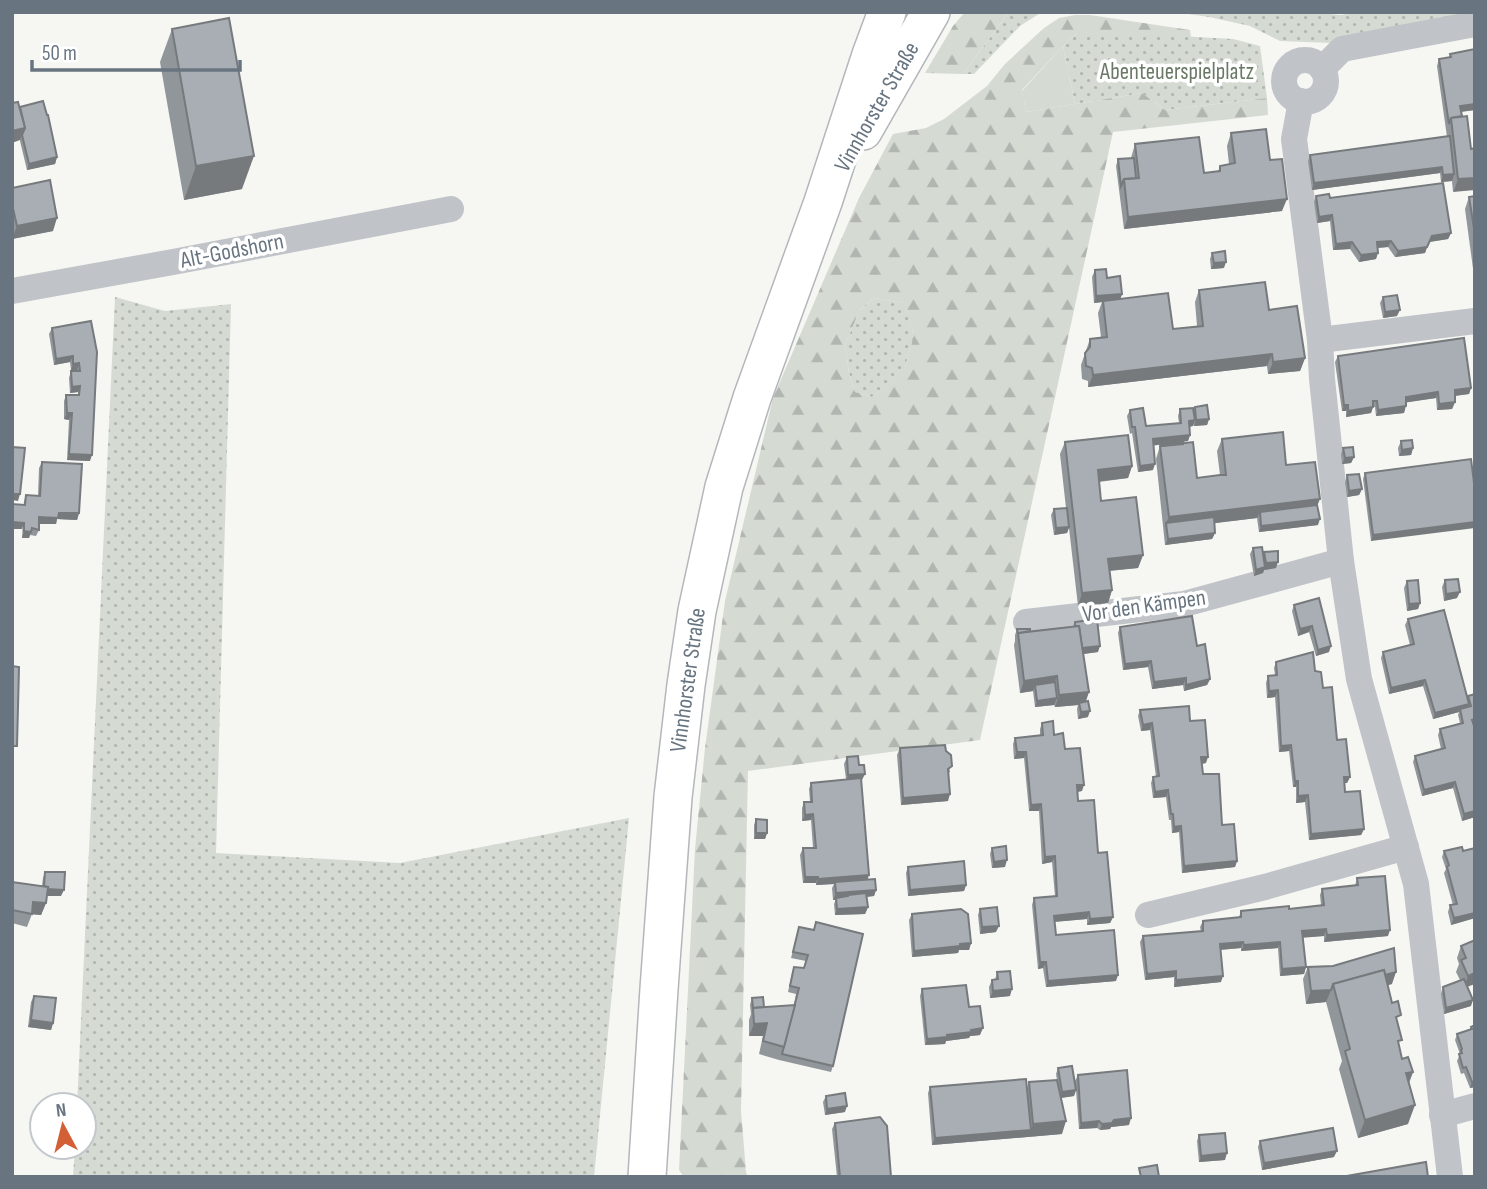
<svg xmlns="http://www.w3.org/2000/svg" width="1487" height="1189" font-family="'Sofia Sans Condensed',sans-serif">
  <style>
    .green { fill: url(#green-dots) }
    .forest { fill: url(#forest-firs); fill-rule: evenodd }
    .pitch { fill: #d5dbd3 }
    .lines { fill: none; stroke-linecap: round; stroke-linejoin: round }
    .secondary-casing { stroke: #b3b7bb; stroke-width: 40 }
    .street { stroke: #c0c3c7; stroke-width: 26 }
    .secondary { stroke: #fff; stroke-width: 37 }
    .wall { fill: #90969a }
    .shaded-wall { fill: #767a7d }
    .building { fill: #a8aeb3; stroke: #767a7d; stroke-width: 2 }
    .labels { text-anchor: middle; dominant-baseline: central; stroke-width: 7; stroke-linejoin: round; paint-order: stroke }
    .park-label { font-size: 23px; fill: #697966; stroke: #fff }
    .street-label { font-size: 23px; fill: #687581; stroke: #fff }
  </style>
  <defs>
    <pattern id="green-dots" width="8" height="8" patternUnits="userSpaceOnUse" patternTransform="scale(1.75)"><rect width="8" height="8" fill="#d5dbd3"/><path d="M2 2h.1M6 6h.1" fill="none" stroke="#b1b6b1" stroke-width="1.8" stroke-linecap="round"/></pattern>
    <pattern id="forest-firs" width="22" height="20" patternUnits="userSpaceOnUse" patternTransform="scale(1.75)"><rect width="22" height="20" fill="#d5dbd3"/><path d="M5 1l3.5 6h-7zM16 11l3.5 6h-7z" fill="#b1b6b1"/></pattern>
  </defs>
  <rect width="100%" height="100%" fill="#f6f6f3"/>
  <g class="green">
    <polygon points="1009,12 1042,12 1020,26 974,74 963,74"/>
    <polygon points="1174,12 1314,12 1340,15 1359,12 1475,12 1331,43 1280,41 1250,26 1209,17"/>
    <polygon points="1077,33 1123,33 1233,39 1260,46 1267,98 1165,110 1142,93 1075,104 1063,46"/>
    <polygon points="115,297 165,311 231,304 216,853 400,863 629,818 594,1177 73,1177 75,1147 84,1147 84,1105 77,1105"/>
    <polygon points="874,298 905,303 914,335 904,371 872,397 855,392 849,373 845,345 860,309"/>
  </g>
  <g class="forest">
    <polygon points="965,12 1009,12 963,74 925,73 953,26"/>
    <path d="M 1075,15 L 1090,15 L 1190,30 L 1191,37 L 1077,33 L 1063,46 L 1022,90 L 1026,112 L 1142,93 L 1165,110 L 1267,98 L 1268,115 L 1113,132 L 980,740 L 748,771 L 741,1111 L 746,1172 L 748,1177 L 684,1177 L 679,1170 L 695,849 L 705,748 L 725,601 L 773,398 L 859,198 L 893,134 L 926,128 L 944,119 L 987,86 L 1005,64 L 1044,28 L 1059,18 ZM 874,298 L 904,303 L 914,335 L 904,370 L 872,397 L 855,392 L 849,373 L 845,345 L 860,309 Z"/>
  </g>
  <polygon class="pitch" points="1063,46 1075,104 1026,112 1022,91"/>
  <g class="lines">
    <defs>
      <g id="secondary">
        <polyline points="863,131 931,12"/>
        <polyline points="647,1177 659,989 673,797 686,685 697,611 724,487 752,398 823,202 871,55 887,12"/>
      </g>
    </defs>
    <use href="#secondary" class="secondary-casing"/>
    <g class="street">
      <circle cx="1305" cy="81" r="21"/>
      <polyline points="1322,69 1342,49 1475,24"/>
      <polyline points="1301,101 1294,139 1320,340 1322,379 1341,561 1359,679 1416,884 1450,1177"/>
      <polyline points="12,291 173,262 451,209"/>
      <polyline points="1320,340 1475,321"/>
      <polyline points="1026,622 1184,604 1341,561"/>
      <polyline points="1148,915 1265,887 1406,847"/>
      <polyline points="1442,1115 1475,1106"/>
    </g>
    <use href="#secondary" class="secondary"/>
  </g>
  <g class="wall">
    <polygon points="172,29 242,189 184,200 160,62"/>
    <polygon points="1450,54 1475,110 1461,112 1471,149 1453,192 1452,181 1441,182 1440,173 1312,190 1308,161 1310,155 1447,137 1437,66 1439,59 1449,58"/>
    <polygon points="20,107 57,157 55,164 27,170 20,141"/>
    <polygon points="1231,133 1270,160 1282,211 1124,229 1116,166 1118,159 1131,158 1135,144 1204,173 1218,172 1220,166 1229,164 1227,146"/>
    <polygon points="12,188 53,231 12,239"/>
    <polygon points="1316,196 1330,198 1451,233 1448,239 1429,242 1425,253 1395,257 1388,247 1378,248 1376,259 1359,262 1350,249 1333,250 1330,221 1317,223 1314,202"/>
    <polygon points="1475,196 1474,276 1465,209 1469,197"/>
    <polygon points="1212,253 1224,268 1211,269 1210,259"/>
    <polygon points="1095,270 1107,278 1122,294 1120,299 1173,329 1197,326 1195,302 1199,290 1269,310 1305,358 1300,371 1268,374 1267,366 1088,387 1088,381 1082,379 1081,365 1090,339 1101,337 1098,313 1102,302 1094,303 1092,277"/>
    <polygon points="1383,297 1397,316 1383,318 1380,303"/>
    <polygon points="91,321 90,461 67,460 69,420 64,419 64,401 66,395 78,395 78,392 70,393 69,378 71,371 77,371 77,370 71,370 70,362 54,365 49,334 52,328"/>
    <polygon points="1338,356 1471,388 1469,394 1455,396 1455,402 1452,409 1437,410 1436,398 1406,402 1404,413 1376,416 1375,407 1373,407 1371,413 1346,417 1346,411 1342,411 1335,362"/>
    <polygon points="1195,407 1209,419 1207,425 1194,426 1194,424 1193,426 1189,427 1190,435 1188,441 1153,445 1153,470 1138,472 1132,433 1130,434 1127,416 1130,410 1146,426 1179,423 1178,416 1180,409 1194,410"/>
    <polygon points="1222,439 1286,465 1317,505 1318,525 1259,532 1257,518 1214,523 1215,533 1212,539 1165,545 1156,459 1160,446 1197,478 1220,475 1217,451"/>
    <polygon points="1401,441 1413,448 1411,455 1399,456 1398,448"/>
    <polygon points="1065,442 1132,466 1128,478 1099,482 1101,501 1143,555 1138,568 1110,571 1112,590 1108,603 1078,606 1069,528 1067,533 1054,535 1051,515 1054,509 1066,508 1060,454"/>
    <polygon points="1343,448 1354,457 1351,463 1342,464 1341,454"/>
    <polygon points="42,462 79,513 77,520 57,519 56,524 39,524 39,530 36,536 30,535 29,538 22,538 24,501 26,495 38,496 39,468"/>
    <polygon points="1365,473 1475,491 1371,541 1363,479"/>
    <polygon points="1347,475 1362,489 1359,495 1347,497 1345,482"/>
    <polygon points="1253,548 1263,555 1264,552 1276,568 1264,570 1263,573 1254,576 1250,554"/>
    <polygon points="1445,580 1457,598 1444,601 1442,587"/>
    <polygon points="1407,581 1420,603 1418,609 1407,611 1404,588"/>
    <polygon points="1319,598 1329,652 1316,656 1309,632 1298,636 1292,611 1294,605"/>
    <polygon points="1408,619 1467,699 1468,696 1475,694 1475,725 1474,725 1475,729 1475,817 1462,821 1453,788 1422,796 1413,762 1415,756 1441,749 1438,735 1440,729 1460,723 1458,715 1459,712 1433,719 1423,686 1389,694 1381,658 1383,652 1410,645 1405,625"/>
    <polygon points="1075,622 1098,652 1083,654 1085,702 1088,717 1078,719 1077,709 1078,705 1055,707 1054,705 1035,707 1033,691 1020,693 1014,645 1015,641 1015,635 1017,629 1030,631 1073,626"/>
    <polygon points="1120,627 1197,646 1210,679 1207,685 1184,691 1183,685 1152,689 1148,667 1123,670 1118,633"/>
    <polygon points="1276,662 1315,671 1323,688 1337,740 1350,777 1347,783 1344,783 1345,792 1364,829 1361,835 1309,840 1305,802 1296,803 1296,787 1293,787 1289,751 1279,752 1275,697 1267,698 1266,683 1268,676 1275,675 1274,668"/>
    <polygon points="1140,710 1190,721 1206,763 1202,764 1203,774 1237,861 1235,867 1182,873 1179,832 1172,833 1171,820 1169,820 1166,797 1153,798 1151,783 1153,777 1156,777 1150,730 1141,731 1138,716"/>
    <polygon points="1042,723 1054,735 1065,749 1082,791 1077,792 1078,801 1098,853 1113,917 1110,923 1087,925 1087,919 1054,922 1056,935 1116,981 1046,987 1043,968 1038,969 1032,905 1034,898 1055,896 1052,862 1042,864 1039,811 1029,811 1024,758 1014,759 1013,744 1015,738 1040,736 1040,729"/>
    <polygon points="900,748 946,751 950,772 948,773 948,801 901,805 897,755"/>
    <polygon points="847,757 859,765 862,780 861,780 868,879 876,890 874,896 867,897 868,907 865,914 835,915 834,904 836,899 833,900 832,888 834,884 816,885 816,883 803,883 800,855 803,848 813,848 811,820 802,821 802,808 804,802 810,802 809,789 811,783 846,779 844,764"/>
    <polygon points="756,819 767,833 765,839 754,839 754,825"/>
    <polygon points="992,848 1005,867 992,868 990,854"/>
    <polygon points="1475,848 1475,918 1451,925 1448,912 1450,905 1453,905 1444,873 1446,869 1442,857 1444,851 1463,851"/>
    <polygon points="908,867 966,885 964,891 908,896 906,873"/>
    <polygon points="45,872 61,896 47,896 46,903 41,915 32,914 27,927 12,923 12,882 42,886 43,878"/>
    <polygon points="1357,878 1388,936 1324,942 1324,936 1303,937 1306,967 1304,974 1280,976 1278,948 1241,951 1241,948 1220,950 1221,982 1174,987 1174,977 1145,980 1140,942 1143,936 1201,932 1200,927 1203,921 1239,917 1241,911 1289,909 1321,905 1320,895 1322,889 1355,886"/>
    <polygon points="980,909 996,932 980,934 978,915"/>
    <polygon points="912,914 971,943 969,950 959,950 958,953 912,957 909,920"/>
    <polygon points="799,927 813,930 833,1066 831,1072 779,1060 759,1054 763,1036 749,1036 749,1020 751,1014 750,1005 752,998 764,1007 794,1005 796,994 788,992 792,973 794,967 804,968 806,961 791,958"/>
    <polygon points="1475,940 1468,987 1471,1006 1444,1014 1441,994 1443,987 1460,980 1456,972 1459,964 1457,958 1461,946"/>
    <polygon points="1308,967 1392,984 1387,985 1398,1024 1399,1048 1402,1059 1413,1072 1409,1083 1408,1124 1358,1138 1339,1069 1342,1061 1326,1002 1306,1004 1303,979"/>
    <polygon points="997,972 1010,996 990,998 989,987 992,980 995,980"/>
    <polygon points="922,989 969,1007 980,1035 970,1036 969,1038 946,1041 945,1044 925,1045 920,996"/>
    <polygon points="34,996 53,1023 51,1030 28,1027 31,1002"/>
    <polygon points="1471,1027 1475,1087 1470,1088 1464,1073 1461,1074 1457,1061 1460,1054 1455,1040 1457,1034 1470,1029"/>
    <polygon points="1058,1068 1075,1081 1078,1075 1129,1125 1111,1127 1110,1129 1100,1130 1097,1128 1079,1129 1076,1090 1074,1096 1061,1098 1062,1134 932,1145 928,1093 930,1087 1027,1088 1029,1082 1057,1080 1056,1074"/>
    <polygon points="826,1096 845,1112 825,1115 823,1102"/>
    <polygon points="835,1123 891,1177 837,1177 832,1129"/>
    <polygon points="1199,1135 1225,1160 1199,1162 1197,1141"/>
    <polygon points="1260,1141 1334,1157 1262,1170 1258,1147"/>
  </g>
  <g class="shaded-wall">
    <polygon points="1475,104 1475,110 1458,112 1460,106"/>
    <polygon points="25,128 20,140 12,143 12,131"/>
    <polygon points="254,156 242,189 184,200 196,166"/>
    <polygon points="57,157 55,164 27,170 29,164"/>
    <polygon points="1442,167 1440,173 1312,190 1314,183"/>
    <polygon points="1454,174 1452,181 1441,182 1443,175"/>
    <polygon points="1475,178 1475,190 1453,192 1458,179"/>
    <polygon points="1287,199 1282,211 1124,229 1128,217"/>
    <polygon points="1332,215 1330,221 1317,223 1319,217"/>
    <polygon points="57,218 53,231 12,239 17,226"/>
    <polygon points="1451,233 1448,239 1429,242 1432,236"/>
    <polygon points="1391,241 1388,247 1375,248 1377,242"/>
    <polygon points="1352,242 1350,249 1333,250 1336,244"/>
    <polygon points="1427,247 1425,253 1395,257 1398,251"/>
    <polygon points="1378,253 1376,259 1359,262 1361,255"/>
    <polygon points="1226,262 1224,268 1211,269 1214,263"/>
    <polygon points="1122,294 1120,300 1094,303 1096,296"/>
    <polygon points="1400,310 1397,316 1383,318 1385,312"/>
    <polygon points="1272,354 1267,366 1088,387 1093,375"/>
    <polygon points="73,356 70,362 54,365 56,359"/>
    <polygon points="1305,358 1300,371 1268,374 1273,362"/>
    <polygon points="79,363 77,370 71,370 73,364"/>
    <polygon points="80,386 78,392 70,393 72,387"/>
    <polygon points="1471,388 1469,394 1453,396 1455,390"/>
    <polygon points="1438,392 1436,398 1403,403 1406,397"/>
    <polygon points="1455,402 1452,409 1437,410 1439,404"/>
    <polygon points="1344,405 1348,405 1346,411 1342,411"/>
    <polygon points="1406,406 1404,413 1376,416 1378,410"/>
    <polygon points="1373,407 1371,413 1346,417 1348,411"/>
    <polygon points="67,413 72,413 69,420 64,419"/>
    <polygon points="1209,419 1207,425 1194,426 1196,420"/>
    <polygon points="1195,420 1193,426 1187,427 1189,421"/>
    <polygon points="1190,435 1188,441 1150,446 1153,439"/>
    <polygon points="1413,448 1411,455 1399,456 1402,450"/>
    <polygon points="69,454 92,455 90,461 67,460"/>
    <polygon points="1354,457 1351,463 1342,464 1345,458"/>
    <polygon points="1155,464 1153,470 1138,472 1140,466"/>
    <polygon points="1132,466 1128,478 1093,482 1098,470"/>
    <polygon points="1362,489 1359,495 1347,497 1349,491"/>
    <polygon points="12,494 20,494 18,501 12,500"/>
    <polygon points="1320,499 1315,511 1260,512 1257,518 1167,529 1166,523 1169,517"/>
    <polygon points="59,513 79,513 77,520 57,519 56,524 37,524 39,517"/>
    <polygon points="1320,519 1318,525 1259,532 1261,526"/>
    <polygon points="12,522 24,523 22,529 12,529"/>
    <polygon points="1475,522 1475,528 1371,541 1373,535"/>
    <polygon points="1069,527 1067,533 1054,535 1056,528"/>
    <polygon points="24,531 31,532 29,538 22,538"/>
    <polygon points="1215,533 1212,539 1165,545 1168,539"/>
    <polygon points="1143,555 1138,568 1104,571 1108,559"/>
    <polygon points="1278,562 1276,568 1264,570 1263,573 1254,576 1256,570 1265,567 1266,563"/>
    <polygon points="1112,590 1108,603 1078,606 1082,593"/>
    <polygon points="1460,592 1457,598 1444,601 1446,594"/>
    <polygon points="1420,603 1418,609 1407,611 1409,604"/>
    <polygon points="1312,626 1309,632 1298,636 1300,629"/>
    <polygon points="1100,646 1098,652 1076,655 1078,649"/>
    <polygon points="1331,646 1329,652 1316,656 1318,650"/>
    <polygon points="1151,661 1148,667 1123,670 1125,664"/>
    <polygon points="1057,676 1052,689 1035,685 1033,691 1020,693 1024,681"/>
    <polygon points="1186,678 1183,685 1152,689 1154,682"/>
    <polygon points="1210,679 1207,685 1184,691 1186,685"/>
    <polygon points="1425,680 1423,686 1389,694 1391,688"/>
    <polygon points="1278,690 1275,697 1267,698 1269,691"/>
    <polygon points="1089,692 1085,704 1079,703 1078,705 1055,707 1059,695"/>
    <polygon points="1057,698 1054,705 1035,707 1037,701"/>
    <polygon points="1469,704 1466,710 1460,709 1459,712 1433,719 1435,713"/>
    <polygon points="1090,711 1088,717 1078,719 1081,712"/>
    <polygon points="1152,723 1150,730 1141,731 1143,725"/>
    <polygon points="1291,745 1289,751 1279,752 1281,746"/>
    <polygon points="1017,752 1026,752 1024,758 1014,759"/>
    <polygon points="1201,757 1208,757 1206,763 1199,764"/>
    <polygon points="865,774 862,780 846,781 848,775"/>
    <polygon points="1344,777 1350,777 1347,783 1341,783"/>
    <polygon points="1295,781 1298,781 1296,787 1293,787"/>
    <polygon points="1455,782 1453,788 1422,796 1424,790"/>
    <polygon points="1077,785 1084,785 1082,791 1075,792"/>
    <polygon points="1168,790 1166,797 1153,798 1155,792"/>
    <polygon points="950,794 948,801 901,805 903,798"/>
    <polygon points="1308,795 1305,802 1296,803 1298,796"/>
    <polygon points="1041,804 1039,811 1029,811 1031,805"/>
    <polygon points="1475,811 1475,817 1462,821 1464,814"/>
    <polygon points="813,814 811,820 802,821 805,815"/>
    <polygon points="1181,826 1179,832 1172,833 1174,827"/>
    <polygon points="1364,829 1361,835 1309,840 1311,834"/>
    <polygon points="756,833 767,833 765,839 754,839"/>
    <polygon points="1055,856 1052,862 1042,864 1045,857"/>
    <polygon points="1007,860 1005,867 992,868 994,862"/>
    <polygon points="1237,861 1235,867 1182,873 1184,866"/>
    <polygon points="869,875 867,881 835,882 834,884 816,885 818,879"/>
    <polygon points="805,877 818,877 816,883 803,883"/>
    <polygon points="966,885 964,891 908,896 910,890"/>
    <polygon points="44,889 64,890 61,896 42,896"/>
    <polygon points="876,890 874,896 847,898 848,895 846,899 833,900 836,893"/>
    <polygon points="33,902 46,903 41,915 28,914"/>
    <polygon points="868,907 865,914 835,915 837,909"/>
    <polygon points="1089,912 1087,919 1052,922 1054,916"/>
    <polygon points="1475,913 1475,918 1451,925 1454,918"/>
    <polygon points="1113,917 1110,923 1087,925 1090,919"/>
    <polygon points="999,926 996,932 980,934 982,927"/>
    <polygon points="1326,929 1324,936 1300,938 1302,931"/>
    <polygon points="1390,930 1388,936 1324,942 1327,935"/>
    <polygon points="1243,942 1241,948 1217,950 1220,944"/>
    <polygon points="1280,942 1278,948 1241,951 1244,945"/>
    <polygon points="971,943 969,950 959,950 958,953 912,957 914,951"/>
    <polygon points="1040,962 1046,962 1043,968 1038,969"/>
    <polygon points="1306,967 1304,974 1280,976 1282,969"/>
    <polygon points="1176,971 1174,977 1145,980 1147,974"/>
    <polygon points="1396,972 1392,984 1337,999 1334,989"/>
    <polygon points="1475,973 1475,984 1464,988 1468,976"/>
    <polygon points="1118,975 1116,981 1046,987 1048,981"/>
    <polygon points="1223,976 1221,982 1174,987 1176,980"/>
    <polygon points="1012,989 1010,996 990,998 993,991"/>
    <polygon points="1331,990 1326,1002 1306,1004 1311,991"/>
    <polygon points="1473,1000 1471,1006 1444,1014 1446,1008"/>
    <polygon points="31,1020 53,1023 51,1030 28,1027"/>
    <polygon points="767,1023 763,1036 749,1036 754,1024"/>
    <polygon points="983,1028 980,1035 970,1036 969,1038 946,1041 945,1044 925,1045 927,1039"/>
    <polygon points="1413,1072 1406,1090 1406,1073"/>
    <polygon points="1475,1081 1475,1087 1470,1088 1472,1082"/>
    <polygon points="1076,1090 1074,1096 1060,1098 1062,1092"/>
    <polygon points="1415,1105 1408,1124 1358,1138 1365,1120"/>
    <polygon points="847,1106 845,1112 825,1115 827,1109"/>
    <polygon points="1131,1118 1129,1125 1111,1127 1110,1129 1100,1130 1102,1124 1114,1120"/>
    <polygon points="1066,1121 1062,1134 932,1145 935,1138 1031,1130 1033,1124"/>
    <polygon points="1099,1121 1097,1128 1079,1129 1081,1123"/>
    <polygon points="1337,1151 1334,1157 1262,1170 1264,1163"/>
    <polygon points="1227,1153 1225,1160 1199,1162 1201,1156"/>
  </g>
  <g class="building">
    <polygon points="229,18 254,156 196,166 172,29"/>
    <polygon points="1475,49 1475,104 1460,106 1462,116 1451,118 1449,124 1439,59 1451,57 1450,54"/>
    <polygon points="43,101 47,115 48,115 57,157 29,164 22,135 25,128 20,107"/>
    <polygon points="18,102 25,128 12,131 12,103"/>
    <polygon points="1467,116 1471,149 1475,148 1475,178 1458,179 1451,118"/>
    <polygon points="1266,129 1270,160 1282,159 1287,199 1128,217 1124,179 1139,178 1135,144 1199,137 1204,173 1220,171 1220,166 1235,163 1231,133"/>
    <polygon points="1450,136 1454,174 1443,175 1442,167 1314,183 1310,155"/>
    <polygon points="1134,158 1136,178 1124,179 1121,186 1118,159"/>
    <polygon points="50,180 57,218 17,226 12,204 12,188"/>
    <polygon points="1443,183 1451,233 1432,236 1427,247 1398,251 1391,241 1377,242 1378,253 1361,255 1352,242 1336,244 1332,215 1319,217 1316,196 1329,194 1330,198"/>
    <polygon points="1475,196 1475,235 1469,197"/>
    <polygon points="1225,251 1226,262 1214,263 1212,253"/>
    <polygon points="1106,269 1107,278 1120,276 1122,294 1096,296 1095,270"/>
    <polygon points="1265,282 1269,310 1297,306 1305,358 1273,362 1272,354 1093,375 1092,368 1086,366 1085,353 1090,347 1090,339 1107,337 1103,301 1168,293 1173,329 1203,326 1199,290"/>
    <polygon points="1397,295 1400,310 1385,312 1383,297"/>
    <polygon points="91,321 97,352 92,455 69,454 72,413 67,413 66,395 79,395 80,386 72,387 71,371 80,371 79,363 73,364 73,356 56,359 52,328"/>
    <polygon points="1464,338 1471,388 1455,390 1455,402 1439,404 1438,392 1406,397 1406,406 1378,410 1377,401 1373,401 1373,407 1348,411 1348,405 1344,405 1338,356"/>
    <polygon points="1207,405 1209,419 1196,420 1195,407"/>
    <polygon points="1143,408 1146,426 1181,423 1180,409 1193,408 1195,420 1189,421 1190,435 1153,439 1155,464 1140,466 1135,427 1132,427 1130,410"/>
    <polygon points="1283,432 1286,465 1315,462 1320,499 1169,517 1160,446 1193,442 1197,478 1220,475 1226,475 1222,439"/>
    <polygon points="1128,435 1132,466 1098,470 1101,501 1136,497 1143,555 1108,559 1112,590 1082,593 1065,442"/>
    <polygon points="1412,440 1413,448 1402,450 1401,441"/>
    <polygon points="1183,442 1183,444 1162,446 1161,445"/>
    <polygon points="12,447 25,448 20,494 12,494"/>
    <polygon points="1353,447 1354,457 1345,458 1343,448"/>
    <polygon points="1471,459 1475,491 1475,522 1373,535 1365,473"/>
    <polygon points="42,462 82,464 79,513 59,513 58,518 39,517 39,530 32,528 31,532 24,531 24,523 12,522 12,504 25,505 26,495 40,496"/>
    <polygon points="1359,474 1362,489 1349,491 1347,475"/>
    <polygon points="1317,505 1320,519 1261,526 1260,512"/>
    <polygon points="1067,508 1069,527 1056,528 1054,509"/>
    <polygon points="1214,517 1215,533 1168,539 1166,523"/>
    <polygon points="1262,547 1265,567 1256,570 1253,548"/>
    <polygon points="1278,551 1278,562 1266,563 1264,552"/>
    <polygon points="1458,579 1460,592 1446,594 1445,580"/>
    <polygon points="1418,580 1420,603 1409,604 1407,581"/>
    <polygon points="1319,598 1331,646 1318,650 1312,626 1300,629 1294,605"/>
    <polygon points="1444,610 1469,704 1435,713 1425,680 1391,688 1383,652 1414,644 1408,619"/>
    <polygon points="1192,616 1197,646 1205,644 1210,679 1186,685 1186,678 1154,682 1151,661 1125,664 1120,627"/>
    <polygon points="1097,619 1100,646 1082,648 1079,626 1075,626 1075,622"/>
    <polygon points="1079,626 1089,692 1059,695 1057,676 1024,681 1018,633"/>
    <polygon points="1017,629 1030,629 1030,631 1018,633 1018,634"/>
    <polygon points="1313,652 1315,671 1321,672 1323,688 1332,687 1337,740 1346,739 1350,777 1344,777 1345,792 1360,791 1364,829 1311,834 1308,795 1298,796 1298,781 1295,781 1291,745 1281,746 1278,690 1269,691 1268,676 1277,675 1276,662"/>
    <polygon points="12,666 19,667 17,746 13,746 13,781"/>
    <polygon points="1055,682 1057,698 1037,701 1035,685"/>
    <polygon points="1475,694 1475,719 1472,720 1475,729 1475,811 1464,814 1455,782 1424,790 1415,756 1445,748 1440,729 1463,723 1460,709 1471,706 1468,696"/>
    <polygon points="1088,701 1090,711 1081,712 1079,703"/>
    <polygon points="1189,706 1190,721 1205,720 1208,757 1201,757 1203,774 1219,774 1222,825 1234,824 1237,861 1184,866 1181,826 1174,827 1173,814 1171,814 1168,790 1155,792 1153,777 1159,776 1152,723 1143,725 1140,710"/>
    <polygon points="1053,721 1054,735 1063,733 1065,749 1080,748 1084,785 1077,785 1078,801 1094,800 1098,853 1107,852 1113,917 1090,919 1089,912 1054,916 1056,935 1114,930 1118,975 1048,981 1046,962 1040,962 1034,898 1057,896 1055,856 1045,857 1041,804 1031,805 1026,752 1017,752 1015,738 1043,735 1042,723"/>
    <polygon points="945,745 946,751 951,755 952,766 948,769 950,794 903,798 900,748"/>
    <polygon points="858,756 859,765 864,765 865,774 848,775 847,757"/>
    <polygon points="861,778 869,875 818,879 818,877 805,877 803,848 816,848 813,814 805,815 804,802 812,802 811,783"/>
    <polygon points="756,819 767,820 767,833 756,833"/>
    <polygon points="1006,846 1007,860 994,862 992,848"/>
    <polygon points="1462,847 1463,851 1475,848 1475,913 1454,918 1450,905 1457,904 1447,867 1449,865 1444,851"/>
    <polygon points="964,861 966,885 910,890 908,867"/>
    <polygon points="45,872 65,872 64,890 47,889 48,887 44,886"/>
    <polygon points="1385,876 1390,930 1327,935 1326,929 1302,931 1306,967 1282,969 1280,942 1244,945 1243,942 1220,944 1223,976 1176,980 1176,971 1147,974 1143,936 1203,931 1203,921 1241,917 1241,911 1289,906 1289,909 1324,905 1322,889 1358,885 1357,878"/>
    <polygon points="875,879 876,890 836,893 835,882"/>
    <polygon points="12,882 48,887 46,903 33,902 32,914 12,910"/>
    <polygon points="866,893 868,907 837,909 836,898 848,896 848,895"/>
    <polygon points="997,907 999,926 982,927 980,909"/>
    <polygon points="961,909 968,914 971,943 960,944 960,946 914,951 912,914"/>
    <polygon points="816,922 863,934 833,1066 782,1054 799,988 790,986 794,967 804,968 808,955 793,952 799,927 814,930"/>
    <polygon points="1475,940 1475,973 1468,976 1461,960 1466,958 1461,946"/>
    <polygon points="1394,948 1396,972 1385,975 1384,970 1333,984 1331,990 1311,991 1308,967 1333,966"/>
    <polygon points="1384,970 1392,1003 1398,1001 1401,1015 1396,1017 1402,1040 1398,1041 1402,1059 1408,1057 1413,1072 1406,1073 1415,1105 1365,1120 1345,1051 1350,1049 1333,984"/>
    <polygon points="1010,971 1012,989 993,991 992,980 998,979 997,972"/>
    <polygon points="1464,979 1473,1000 1446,1008 1443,987"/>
    <polygon points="966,985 969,1007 980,1006 983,1028 971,1030 972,1032 947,1035 947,1037 927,1039 922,989"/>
    <polygon points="34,996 56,998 53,1023 31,1020"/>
    <polygon points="763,997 764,1007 753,1008 752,998"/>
    <polygon points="795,1005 784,1047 763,1041 767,1023 754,1024 753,1008"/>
    <polygon points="1475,1025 1475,1081 1472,1082 1466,1067 1463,1068 1459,1054 1462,1053 1461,1050 1462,1049 1457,1034 1472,1029 1471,1027"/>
    <polygon points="1072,1066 1076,1090 1062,1092 1058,1068"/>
    <polygon points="1127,1070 1131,1118 1114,1120 1112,1123 1102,1124 1099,1121 1081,1123 1078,1075"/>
    <polygon points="1026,1079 1031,1130 935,1138 930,1087"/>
    <polygon points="1057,1080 1066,1121 1033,1124 1029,1082"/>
    <polygon points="845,1093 847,1106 827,1109 826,1096"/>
    <polygon points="880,1117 887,1126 891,1177 840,1177 835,1123"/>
    <polygon points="1333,1128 1337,1151 1264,1163 1260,1141"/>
    <polygon points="1225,1133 1227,1153 1201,1156 1199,1135"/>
    <polygon points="1426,1162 1428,1177 1341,1177"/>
    <polygon points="1157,1165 1159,1177 1141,1177 1139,1168"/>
  </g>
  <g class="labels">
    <g class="park-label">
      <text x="1177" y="72">Abenteuerspielplatz</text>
    </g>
    <g class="street-label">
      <text transform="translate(877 107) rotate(-60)">Vinnhorster Straße</text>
      <text transform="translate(232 251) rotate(-11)">Alt-Godshorn</text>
      <text transform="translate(1144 606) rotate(-8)">Vor den Kämpen</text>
      <text transform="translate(688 680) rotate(-82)">Vinnhorster Straße</text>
    </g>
  </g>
  <rect width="1487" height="1189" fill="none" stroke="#687581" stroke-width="28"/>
  <g transform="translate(63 1126) rotate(353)"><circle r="33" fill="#ffffff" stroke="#c3c8cd" stroke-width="2"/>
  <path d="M0-5L12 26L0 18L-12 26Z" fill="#d35f37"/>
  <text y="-10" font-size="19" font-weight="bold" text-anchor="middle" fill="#687581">N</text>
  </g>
  <path d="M32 60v10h208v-10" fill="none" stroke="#687581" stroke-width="3.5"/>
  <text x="42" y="60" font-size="21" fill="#687581" stroke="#ffffff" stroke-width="5" paint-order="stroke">50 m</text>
</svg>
